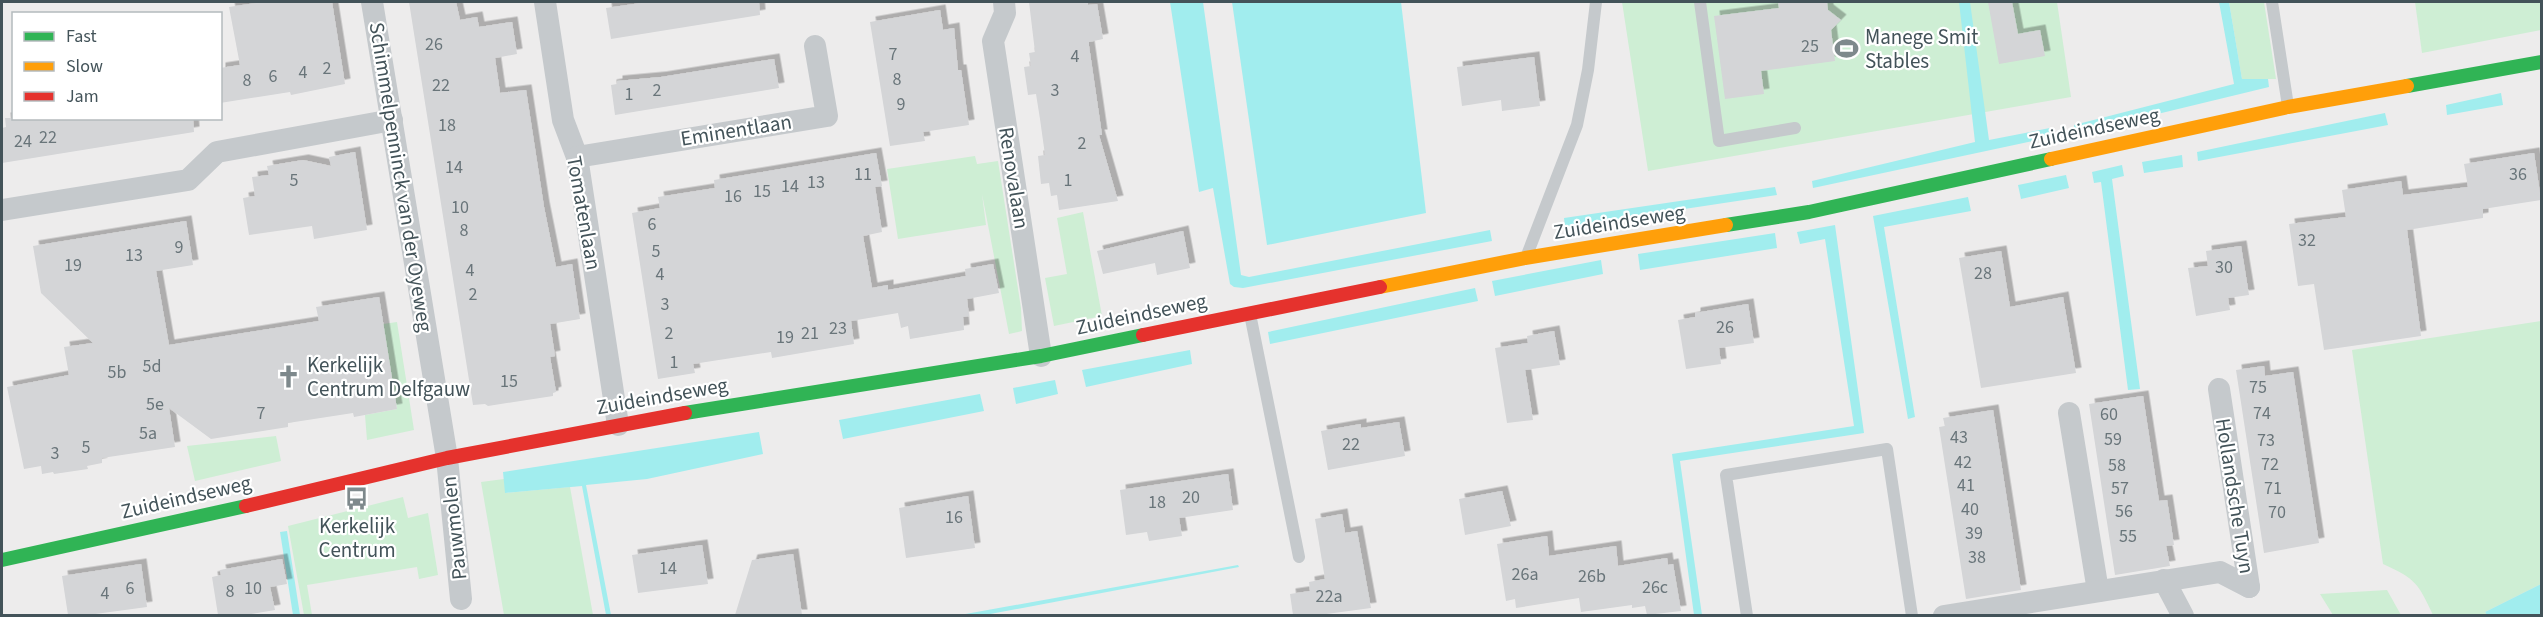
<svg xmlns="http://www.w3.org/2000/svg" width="2543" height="617" font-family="'Source Sans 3',sans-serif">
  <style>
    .green { fill: #ceeed4 }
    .water { fill: #a1edee }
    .building { fill: #d4d5d7; filter: url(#shadow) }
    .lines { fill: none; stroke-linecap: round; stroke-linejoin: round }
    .lane { stroke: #c5c9cc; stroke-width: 12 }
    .street { stroke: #c5c9cc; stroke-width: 22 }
    .fast { stroke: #30b455; stroke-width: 14 }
    .slow { stroke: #ff9f0a; stroke-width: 14 }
    .jam { stroke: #e5322d; stroke-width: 14 }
    .labels { text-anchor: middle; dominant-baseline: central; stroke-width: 4.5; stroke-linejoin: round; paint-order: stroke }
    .number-label { font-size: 18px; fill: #69757a }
    .poi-label { font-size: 21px; fill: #435359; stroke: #fff; text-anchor: start }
    .street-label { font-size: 21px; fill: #435359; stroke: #fff }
  </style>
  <defs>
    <filter id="shadow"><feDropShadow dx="5.5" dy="-5.5" stdDeviation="0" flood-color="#0004"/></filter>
  </defs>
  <rect width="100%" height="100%" fill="#edecec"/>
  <g class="green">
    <polygon points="1622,2 2057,2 2071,97 1648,171"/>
    <polygon points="2229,2 2264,2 2276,79 2242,79"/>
    <polygon points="2415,2 2541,2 2541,30 2422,53"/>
    <polygon points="975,156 977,164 998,161 1021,308 1022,331 1009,334 982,194 986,225 898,239 887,169"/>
    <polygon points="1083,212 1102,316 1054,326 1045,278 1067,274 1057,218"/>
    <path d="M 2541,321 L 2541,584 L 2485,612 L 2487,615 L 2433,615 C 2418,583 2416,579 2383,564 L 2352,350 Z"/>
    <polygon points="397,322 414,430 367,440 365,415 397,409 383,324"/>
    <polygon points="276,436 281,461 195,481 187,446"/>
    <polygon points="504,479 506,493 570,487 593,615 504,615 481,482"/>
    <polygon points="403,497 408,518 428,513 438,575 419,579 417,567 307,585 312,615 304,615 288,526"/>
    <polygon points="2387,590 2401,615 2333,615 2320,594"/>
  </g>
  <g class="water">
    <polygon points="1170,2 1203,2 1241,275 1249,277 1490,230 1492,241 1243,288 1234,287 1230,284 1213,188 1199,192"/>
    <polygon points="1232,2 1401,2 1426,213 1267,245"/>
    <polygon points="1959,2 1970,2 1989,140 2050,128 2051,137 1813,188 1812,181 1975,142"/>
    <polygon points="2219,2 2229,2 2242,79 2268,79 2269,87 2075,134 2074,125 2234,84"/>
    <polygon points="2501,93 2503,105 2447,115 2446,105"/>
    <polygon points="2385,113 2388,125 2198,161 2197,152"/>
    <polygon points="2182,155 2183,167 2144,173 2142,162"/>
    <polygon points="2122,165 2124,176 2112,179 2140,389 2128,390 2101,182 2094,183 2092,172"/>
    <polygon points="2066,175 2069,188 2021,199 2018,185"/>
    <polygon points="1775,187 1777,195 1565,227 1564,218"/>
    <polygon points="1968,197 1971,211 1884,227 1915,417 1908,419 1873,216"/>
    <polygon points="1835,225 1864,433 1680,461 1702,615 1694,615 1672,454 1854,426 1825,239 1800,244 1797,232"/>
    <polygon points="1775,233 1777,248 1640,270 1638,254"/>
    <polygon points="1601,260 1603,274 1495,296 1492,281"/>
    <polygon points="1475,288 1478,301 1270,344 1268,332"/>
    <polygon points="1190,350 1192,364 1086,387 1082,370"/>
    <polygon points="1055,380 1058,394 1016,404 1013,388"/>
    <polygon points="980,394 984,411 843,439 839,420"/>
    <polygon points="759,432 763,454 647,479 586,485 611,615 606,615 582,486 505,493 503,472"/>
    <polygon points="287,531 300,615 293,615 280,532"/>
    <polygon points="1238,565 1239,567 985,615 960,615"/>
    <polygon points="2541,584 2541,615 2487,615 2485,612"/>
  </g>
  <g class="building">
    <polygon points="263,2 332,2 345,84 291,95 290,92 220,103 220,68 240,65 229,7"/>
    <polygon points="409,2 456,2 460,20 477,17 479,27 512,22 517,54 495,58 500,93 526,90 544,207 556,267 572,264 580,319 550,324 555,356 550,357 556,392 553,393 553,396 488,406 485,404 473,405"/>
    <polygon points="648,2 759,2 760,15 611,39 606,8"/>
    <polygon points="1029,2 1088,2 1088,5 1097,4 1103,39 1089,42 1089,46 1102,135 1099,135 1118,201 1059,210 1057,195 1051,196 1049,183 1041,184 1038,156 1045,155 1040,119 1036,94 1028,95 1024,67 1031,66 1029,53 1035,52"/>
    <polygon points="1778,2 1827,2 1828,10 1841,20 1831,30 1835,61 1761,71 1764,94 1725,99 1714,16 1779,8"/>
    <polygon points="1988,2 2012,2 2018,34 2040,30 2045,56 1999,64"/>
    <polygon points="940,10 943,30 954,28 958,70 961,70 969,125 923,132 925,141 890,146 870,22"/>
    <polygon points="1534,57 1540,106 1502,111 1501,100 1462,106 1457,67"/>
    <polygon points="774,59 779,88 615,115 611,85 617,84 617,81 661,77"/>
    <polygon points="5,118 193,118 194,132 2,163 2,128 6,127"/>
    <polygon points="355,152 367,230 314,239 312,226 249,235 243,198 255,196 252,177 269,175 267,166 303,160 331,166 329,157"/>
    <polygon points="876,153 882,186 875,187 882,232 863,236 872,288 888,285 888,290 966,276 965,269 993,264 999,293 967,299 969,316 963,317 964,330 910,339 908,326 901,328 898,313 851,321 854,344 772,358 771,352 693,364 695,373 658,379 632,213 660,208 658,197 715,188 714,180"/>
    <polygon points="2534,153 2541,200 2483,209 2483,218 2407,230 2421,336 2324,350 2314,284 2298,286 2289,224 2346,217 2342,190 2401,181 2403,195 2468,187 2464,164"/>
    <polygon points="186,221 193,265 156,271 169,345 319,321 316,307 379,297 397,409 354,417 353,413 288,423 288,427 211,439 169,408 175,447 102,458 102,463 87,466 88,469 54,474 53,472 42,474 41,466 24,469 7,387 69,375 64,347 93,343 41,293 33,246"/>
    <polygon points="1183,231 1190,268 1157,275 1155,263 1103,274 1097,251"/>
    <polygon points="2241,246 2249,295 2228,298 2230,310 2196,316 2188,268 2208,266 2206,251"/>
    <polygon points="2001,251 2010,307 2063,297 2076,373 1981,388 1959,258"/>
    <polygon points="1748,304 1754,343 1719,348 1721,364 1686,369 1678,320 1695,317 1695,313"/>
    <polygon points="1554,331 1560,365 1525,370 1533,420 1507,423 1495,348 1528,343 1527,336"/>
    <polygon points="2264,366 2265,376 2293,372 2319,543 2264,553 2236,370"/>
    <polygon points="2143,396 2159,501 2167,500 2174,545 2166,546 2170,566 2115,575 2089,404"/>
    <polygon points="1993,410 2021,590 1966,599 1939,427 1945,426 1943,418"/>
    <polygon points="1399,422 1405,456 1328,470 1321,431 1361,424 1361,428"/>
    <polygon points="1228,474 1233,510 1179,518 1182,536 1149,541 1147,532 1126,535 1120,490"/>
    <polygon points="1502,491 1511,526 1465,535 1459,499"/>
    <polygon points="968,496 975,548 906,558 899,508"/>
    <polygon points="1342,514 1345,533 1357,531 1371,608 1319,615 1293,615 1290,594 1310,591 1309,582 1325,579 1315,519"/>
    <polygon points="1547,536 1549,556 1616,546 1618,566 1667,558 1668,565 1673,564 1681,611 1647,615 1645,606 1632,608 1632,605 1581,612 1579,598 1516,608 1515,599 1506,601 1497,544"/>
    <polygon points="702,545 708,584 638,593 632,555"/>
    <polygon points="793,554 802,615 735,615 752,560"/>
    <polygon points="282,559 287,584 270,587 275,610 245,615 218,615 212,577 221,575 220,570"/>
    <polygon points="141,564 147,607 88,615 68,615 62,576"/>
  </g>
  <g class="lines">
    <g class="lane">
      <polyline points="1700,2 1719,141 1795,128"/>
      <polyline points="2272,2 2288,106"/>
      <polyline points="1527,255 1577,125 1588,70 1596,2"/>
      <polyline points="1250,314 1299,557"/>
      <polyline points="1747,616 1726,475 1887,449 1912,616"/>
    </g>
    <g class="street">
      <polyline points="372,2 447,458 461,599"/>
      <polyline points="545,2 563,120 577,157 618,425"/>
      <polyline points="1004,2 1005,13 993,41 1041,356"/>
      <polyline points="577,157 827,116 815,46"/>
      <polyline points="2,210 188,180 217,152 392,120"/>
      <polyline points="2219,389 2249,587"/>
      <polyline points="2069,413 2098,591"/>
      <polyline points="2164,580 2183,616"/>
      <polyline points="1944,616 2220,572 2249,587"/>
    </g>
    <g class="fast">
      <polyline points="2407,86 2542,62"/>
      <polyline points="1726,225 1809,212 2051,159"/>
      <polyline points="685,413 1041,356 1143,335"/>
      <polyline points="2,560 246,506"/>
    </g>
    <g class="slow">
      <polyline points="2051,159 2288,107 2407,86"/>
      <polyline points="1380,287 1525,258 1726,225"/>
    </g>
    <g class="jam">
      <polyline points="1143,335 1380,287"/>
      <polyline points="246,506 447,458 685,413"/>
    </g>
  </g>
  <defs>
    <symbol id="stadium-bare" viewBox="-9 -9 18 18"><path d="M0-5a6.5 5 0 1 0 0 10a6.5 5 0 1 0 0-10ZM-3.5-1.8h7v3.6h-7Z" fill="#7e898c" stroke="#fff" stroke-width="2.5" paint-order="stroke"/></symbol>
    <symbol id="church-bare" viewBox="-9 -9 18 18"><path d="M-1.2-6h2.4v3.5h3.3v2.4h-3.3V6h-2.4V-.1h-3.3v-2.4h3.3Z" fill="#7e898c" stroke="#fff" stroke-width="2.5" paint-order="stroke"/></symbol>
    <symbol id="bus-bare" viewBox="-9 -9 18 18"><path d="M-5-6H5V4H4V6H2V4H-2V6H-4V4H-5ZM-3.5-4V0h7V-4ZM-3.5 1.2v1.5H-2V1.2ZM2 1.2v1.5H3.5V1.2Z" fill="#7e898c" stroke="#fff" stroke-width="2.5" paint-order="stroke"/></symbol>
  </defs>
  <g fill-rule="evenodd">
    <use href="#stadium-bare" x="1830" y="32" width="33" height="33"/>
    <use href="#church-bare" x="272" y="360" width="33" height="33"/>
    <use href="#bus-bare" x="340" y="482" width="33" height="33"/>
  </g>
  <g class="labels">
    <g class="number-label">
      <text x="434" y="44">26</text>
      <text x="1810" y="46">25</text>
      <text x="893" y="54">7</text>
      <text x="1075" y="56">4</text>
      <text x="327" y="68">2</text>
      <text x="303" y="72">4</text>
      <text x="273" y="76">6</text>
      <text x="897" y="79">8</text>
      <text x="247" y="80">8</text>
      <text x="441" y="85">22</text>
      <text x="657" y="90">2</text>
      <text x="1055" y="90">3</text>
      <text x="629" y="94">1</text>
      <text x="901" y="104">9</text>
      <text x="447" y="125">18</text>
      <text x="48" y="137">22</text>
      <text x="23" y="141">24</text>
      <text x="1082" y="143">2</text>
      <text x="454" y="167">14</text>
      <text x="863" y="174">11</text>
      <text x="2518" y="174">36</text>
      <text x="294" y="180">5</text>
      <text x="1068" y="180">1</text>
      <text x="816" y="182">13</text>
      <text x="790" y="186">14</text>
      <text x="762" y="191">15</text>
      <text x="733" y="196">16</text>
      <text x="460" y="207">10</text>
      <text x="652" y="224">6</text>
      <text x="464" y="230">8</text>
      <text x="2307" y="240">32</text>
      <text x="179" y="247">9</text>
      <text x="656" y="251">5</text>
      <text x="134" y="255">13</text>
      <text x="73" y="265">19</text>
      <text x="2224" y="267">30</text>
      <text x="470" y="270">4</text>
      <text x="1983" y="273">28</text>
      <text x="660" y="274">4</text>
      <text x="473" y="294">2</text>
      <text x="665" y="304">3</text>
      <text x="1725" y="327">26</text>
      <text x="838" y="328">23</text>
      <text x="669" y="333">2</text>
      <text x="810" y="333">21</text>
      <text x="785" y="337">19</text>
      <text x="674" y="362">1</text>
      <text x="152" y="366">5d</text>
      <text x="117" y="372">5b</text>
      <text x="509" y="381">15</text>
      <text x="2258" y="387">75</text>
      <text x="155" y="404">5e</text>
      <text x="261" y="413">7</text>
      <text x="2262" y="413">74</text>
      <text x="2109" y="414">60</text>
      <text x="148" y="433">5a</text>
      <text x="1959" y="437">43</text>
      <text x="2113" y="439">59</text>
      <text x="2266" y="440">73</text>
      <text x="1351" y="444">22</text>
      <text x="86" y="447">5</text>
      <text x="55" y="453">3</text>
      <text x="1963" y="462">42</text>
      <text x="2270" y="464">72</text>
      <text x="2117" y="465">58</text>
      <text x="1966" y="485">41</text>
      <text x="2120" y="488">57</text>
      <text x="2273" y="488">71</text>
      <text x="1191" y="497">20</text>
      <text x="1157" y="502">18</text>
      <text x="1970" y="509">40</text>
      <text x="2124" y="511">56</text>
      <text x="2277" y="512">70</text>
      <text x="954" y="517">16</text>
      <text x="1974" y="533">39</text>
      <text x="2128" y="536">55</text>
      <text x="1977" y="557">38</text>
      <text x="668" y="568">14</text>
      <text x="1525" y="574">26a</text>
      <text x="1592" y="576">26b</text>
      <text x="1655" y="587">26c</text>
      <text x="130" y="588">6</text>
      <text x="253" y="588">10</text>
      <text x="230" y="591">8</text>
      <text x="105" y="593">4</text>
      <text x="1329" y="596">22a</text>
    </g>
    <g class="poi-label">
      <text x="1865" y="37">Manege Smit<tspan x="1865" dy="24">Stables</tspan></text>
      <text x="307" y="365">Kerkelijk<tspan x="307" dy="24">Centrum Delfgauw</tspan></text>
      <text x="357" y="526" text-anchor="middle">Kerkelijk<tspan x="357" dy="24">Centrum</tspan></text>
    </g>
    <g class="street-label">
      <text transform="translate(2094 128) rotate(-12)">Zuideindseweg</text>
      <text transform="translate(736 130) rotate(-9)">Eminentlaan</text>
      <text transform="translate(401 177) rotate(81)">Schimmelpenninck van der Oyeweg</text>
      <text transform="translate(1014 178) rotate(81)">Renovalaan</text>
      <text transform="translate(584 213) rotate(80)">Tomatenlaan</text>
      <text transform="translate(1619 222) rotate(-9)">Zuideindseweg</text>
      <text transform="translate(1141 314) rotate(-12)">Zuideindseweg</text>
      <text transform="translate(662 396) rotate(-10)">Zuideindseweg</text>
      <text transform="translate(2235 496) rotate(81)">Hollandsche Tuyn</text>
      <text transform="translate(186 497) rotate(-13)">Zuideindseweg</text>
      <text transform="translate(454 528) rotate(-96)">Pauwmolen</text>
    </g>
  </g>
  <rect width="2543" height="617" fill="none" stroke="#435359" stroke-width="6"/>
  <rect x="12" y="12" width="210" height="108" fill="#ffffff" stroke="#b4babd" stroke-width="1.5"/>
  <rect x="24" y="32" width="30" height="9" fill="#30b455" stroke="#b4babd" stroke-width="1.5"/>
  <text x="66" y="42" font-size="18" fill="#435359">Fast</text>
  <rect x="24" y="62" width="30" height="9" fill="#ff9f0a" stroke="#b4babd" stroke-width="1.5"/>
  <text x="66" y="72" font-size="18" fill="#435359">Slow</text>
  <rect x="24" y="92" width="30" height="9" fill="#e5322d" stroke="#b4babd" stroke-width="1.5"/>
  <text x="66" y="102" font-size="18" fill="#435359">Jam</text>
</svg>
